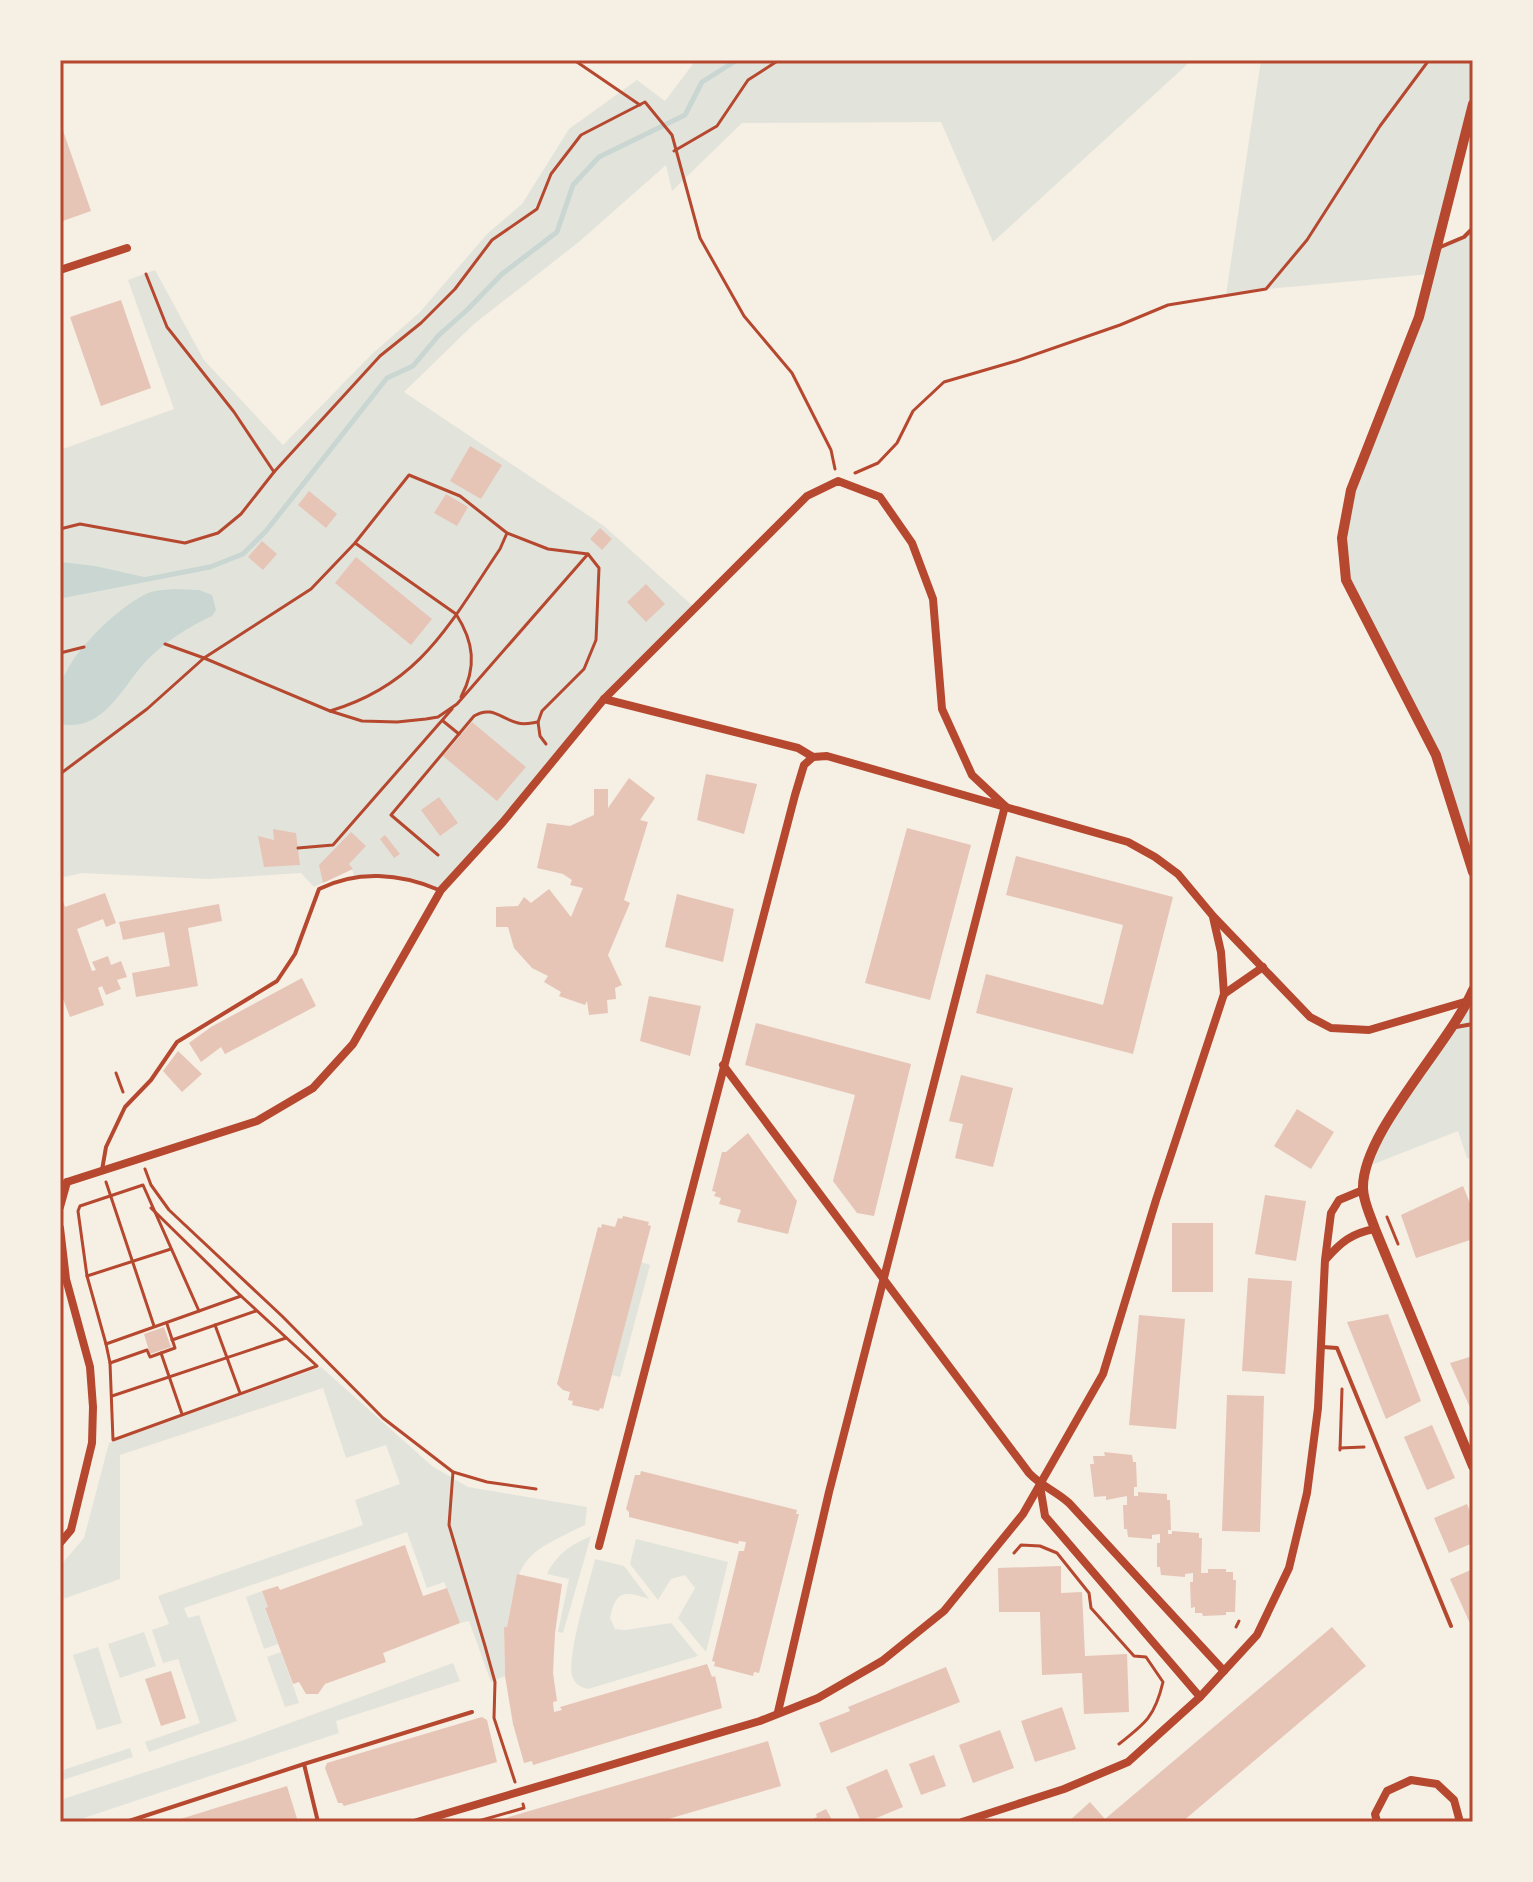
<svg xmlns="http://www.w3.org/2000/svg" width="1533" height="1882" font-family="'Varela Round',sans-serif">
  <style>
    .green { fill: #e2e4dc }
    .water { fill: #c9d6d2 }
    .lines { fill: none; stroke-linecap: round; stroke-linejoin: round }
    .stream { stroke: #c9d6d2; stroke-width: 5 }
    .building { fill: #e6c5b7 }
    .path { stroke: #b5482f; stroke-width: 3 }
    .service { stroke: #b5482f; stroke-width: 4 }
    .minor { stroke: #b5482f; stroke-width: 8 }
    .tertiary { stroke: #b5482f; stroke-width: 10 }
    .neatline { fill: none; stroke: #b5482f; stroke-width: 3 }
  </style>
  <rect width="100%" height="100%" fill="#f6efe4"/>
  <g class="green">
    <polygon points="696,60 1192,60 993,242 941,122 742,123 672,191 666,165 580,241 474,324 404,392 604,526 695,608 604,699 441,890 415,879 354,876 352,869 314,887 301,873 208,879 82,873 60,878 60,450 174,409 128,280 155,270 204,360 283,445 371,355 420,312 487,234 522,204 569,129 637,80 665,101"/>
    <polygon points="1261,60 1473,60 1473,104 1439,247 1464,237 1473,228 1473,872 1436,755 1346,580 1342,538 1351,490 1430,274 1266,289 1226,295"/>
    <polygon points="1473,990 1473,1159 1467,1158 1458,1131 1366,1167"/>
    <polygon points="641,1262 650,1265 620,1377 612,1375"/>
    <path d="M 321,1367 L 432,1466 L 468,1487 L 587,1507 L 585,1525 C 520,1556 520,1557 507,1627 L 504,1628 L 505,1676 L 491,1682 L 469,1621 L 460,1623 L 444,1582 L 427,1588 L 407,1532 L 184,1608 L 188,1618 L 199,1615 L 237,1721 L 149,1752 L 145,1742 L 200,1723 L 178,1659 L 163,1663 L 152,1630 L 169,1624 L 158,1596 L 363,1525 L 355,1500 L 400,1484 L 386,1445 L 346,1458 L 323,1388 L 120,1455 L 120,1579 L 60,1600 L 60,1566 L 84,1538 L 109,1443 Z"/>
    <path d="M 591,1536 L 563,1633 L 558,1632 L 569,1579 L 547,1574 C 557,1554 570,1545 591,1536 Z"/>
    <polygon points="636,1539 728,1562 706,1652 678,1618 695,1588 685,1575 671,1579 658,1600 630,1564"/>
    <path d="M 595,1559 L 624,1566 L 649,1599 C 624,1591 616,1590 610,1618 L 615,1629 L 626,1630 L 671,1623 L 698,1656 L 588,1689 C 581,1687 576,1685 573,1678 C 565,1661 590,1581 595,1559 Z"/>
    <polygon points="262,1591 268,1607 265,1609 278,1644 264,1649 246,1597"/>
    <polygon points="144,1632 156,1666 120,1678 108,1644"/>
    <polygon points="98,1647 122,1723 97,1730 73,1655"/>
    <polygon points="281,1652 299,1703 285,1707 267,1657"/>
    <polygon points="453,1663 460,1681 336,1721 339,1733 72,1822 60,1822 60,1800 244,1740"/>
    <polygon points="130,1748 133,1757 60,1781 60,1771"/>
  </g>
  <g class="water">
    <polygon points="61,562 95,566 153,579 60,596"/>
    <path d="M 174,589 L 199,590 L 212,595 L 216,610 L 212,616 C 188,627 168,640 149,658 C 123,684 105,733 60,724 C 60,712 58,698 60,687 C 68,655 115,610 144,595 C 153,590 163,590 174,589 Z"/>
  </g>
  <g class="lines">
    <polyline class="stream" points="60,596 210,567 243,554 266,531 387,378 413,366 439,335 466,311 502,274 557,232 573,185 599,157 685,115 702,82 737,60"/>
  </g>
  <g class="building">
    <polygon points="60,122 91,211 60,222"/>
    <polygon points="121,300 151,388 101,406 70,317"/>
    <polygon points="470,446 502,465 481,499 450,481"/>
    <polygon points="309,491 337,514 326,528 298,505"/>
    <polygon points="446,494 468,507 457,526 434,513"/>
    <polygon points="600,528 612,539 602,550 590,539"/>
    <polygon points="262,541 277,554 263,570 248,557"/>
    <polygon points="356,557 432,619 411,645 335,583"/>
    <polygon points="646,584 665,604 646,622 627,602"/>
    <polygon points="472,722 526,767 497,801 443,756"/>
    <polygon points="706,774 757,784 744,834 697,820"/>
    <polygon points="629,778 655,798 640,820 648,822 624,900 630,903 608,955 622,985 615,988 616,999 607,1000 608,1013 589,1015 587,1001 585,1005 559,996 561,992 544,982 548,976 532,968 514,948 508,927 496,927 496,907 518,906 524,897 531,903 549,889 571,917 583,888 570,885 572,880 563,874 537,868 547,823 570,826 594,815 594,789 608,789 608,808"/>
    <polygon points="439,797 458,823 440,836 421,810"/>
    <polygon points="907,828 971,845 930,1000 865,983"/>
    <polygon points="273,829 296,833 300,865 264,867 258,836 274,840"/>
    <polygon points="351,832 366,846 349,864 353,869 323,883 319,865"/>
    <polygon points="385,835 400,854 394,858 380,839"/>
    <polygon points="1016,856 1173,897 1133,1054 976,1013 986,974 1103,1005 1123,925 1006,895"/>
    <polygon points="105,893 116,923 106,927 103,919 77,929 92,971 96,970 92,962 108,956 111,965 121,961 127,977 117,980 121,989 106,995 102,986 98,988 104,1005 70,1017 60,991 60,903 63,902 65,907"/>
    <polygon points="677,894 734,909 723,962 665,947"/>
    <polygon points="219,904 222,921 188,928 198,986 136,997 132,973 170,966 164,932 123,940 119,922"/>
    <polygon points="302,978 316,1006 225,1054 221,1047 201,1062 189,1043 211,1027"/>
    <polygon points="649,996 701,1006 690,1056 640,1041"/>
    <polygon points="756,1023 911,1064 874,1216 857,1213 833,1181 855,1095 745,1065"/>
    <polygon points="178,1051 202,1074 182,1092 163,1071"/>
    <polygon points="961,1075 1013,1088 993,1167 955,1158 963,1124 949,1121"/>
    <polygon points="1297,1109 1334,1132 1311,1169 1274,1146"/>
    <polygon points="748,1133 797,1201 788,1234 737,1222 741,1210 719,1204 721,1198 714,1196 716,1192 712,1191 722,1152 726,1152"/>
    <polygon points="1463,1186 1473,1211 1473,1239 1416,1258 1401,1215"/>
    <polygon points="1265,1195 1306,1201 1296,1261 1255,1254"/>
    <polygon points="623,1216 649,1222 648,1225 651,1226 603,1409 600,1408 599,1411 572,1405 573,1401 568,1400 570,1392 563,1390 557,1384 598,1227 601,1228 602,1224 615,1227 618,1218 622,1219"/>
    <rect x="1172" y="1223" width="41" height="69"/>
    <polygon points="1248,1278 1292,1281 1285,1374 1242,1371"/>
    <polygon points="1388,1314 1421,1401 1386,1419 1347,1322"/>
    <polygon points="1139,1315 1185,1319 1176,1429 1129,1425"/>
    <polygon points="164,1327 171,1347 150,1354 144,1334"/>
    <polygon points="1473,1356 1473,1414 1450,1363"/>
    <polygon points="1227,1395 1264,1396 1260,1532 1222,1531"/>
    <polygon points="1432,1425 1455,1478 1427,1490 1404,1437"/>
    <polygon points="1104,1452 1132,1455 1133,1462 1136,1462 1137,1487 1134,1487 1134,1496 1138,1496 1138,1492 1167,1494 1167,1500 1170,1500 1171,1530 1168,1530 1168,1534 1172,1534 1172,1531 1199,1533 1199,1538 1202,1538 1201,1573 1208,1573 1208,1569 1226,1569 1226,1572 1233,1572 1233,1580 1236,1580 1235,1612 1226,1612 1226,1615 1203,1616 1202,1613 1195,1613 1195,1607 1191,1608 1190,1582 1193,1582 1193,1573 1185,1574 1185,1577 1161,1575 1160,1567 1157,1567 1157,1543 1160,1543 1160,1534 1152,1535 1152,1539 1128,1537 1127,1529 1124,1529 1123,1505 1127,1505 1127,1496 1106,1500 1106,1496 1094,1497 1090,1464 1094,1464 1093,1456 1105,1456"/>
    <polygon points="641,1471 797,1510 796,1514 799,1514 759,1673 754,1672 753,1676 714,1666 715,1662 712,1661 739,1551 744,1551 746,1542 739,1541 738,1544 629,1517 629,1512 626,1509 635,1475 640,1475"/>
    <polygon points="1467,1504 1473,1519 1473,1543 1449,1553 1434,1518"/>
    <polygon points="405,1545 423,1596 447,1588 460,1623 383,1653 386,1662 325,1684 318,1694 306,1694 299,1682 293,1684 265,1608 268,1607 262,1591 278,1586 280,1590"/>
    <polygon points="1061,1566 1061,1593 1082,1592 1085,1656 1127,1654 1129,1712 1084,1714 1082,1673 1042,1675 1040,1612 999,1612 998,1568"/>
    <polygon points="1473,1569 1473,1630 1450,1579"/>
    <polygon points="517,1574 562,1584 555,1633 553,1673 557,1701 553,1702 554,1712 562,1710 560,1707 707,1664 712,1677 715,1676 722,1708 533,1765 532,1761 524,1763 513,1724 505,1676 504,1627 507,1627"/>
    <polygon points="1332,1627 1366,1666 1182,1822 1068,1822 1090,1802 1105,1819"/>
    <polygon points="946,1667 960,1702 831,1753 819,1723 850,1711 848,1707"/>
    <polygon points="171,1671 186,1718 161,1726 145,1679"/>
    <polygon points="1062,1707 1076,1749 1035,1762 1021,1721"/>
    <polygon points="482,1717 487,1720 497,1762 344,1806 342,1803 338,1803 325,1768 327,1763"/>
    <polygon points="1000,1730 1014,1768 973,1783 959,1745"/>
    <polygon points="768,1741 781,1786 658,1822 492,1822"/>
    <polygon points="934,1755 946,1786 921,1795 909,1764"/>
    <polygon points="887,1769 903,1807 867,1822 861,1822 846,1787"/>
    <polygon points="287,1786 298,1822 174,1822 174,1821"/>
    <polygon points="826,1809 833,1822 807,1822 817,1817 816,1814"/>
  </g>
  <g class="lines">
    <g class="path">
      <polyline points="574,60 640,105"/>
      <polyline points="674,151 717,126 748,80 779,60"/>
      <polyline points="274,472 380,356 421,323 455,289 492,240 537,209 551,174 581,135 645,102 672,135 700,238 744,316 792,373 831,450 835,469"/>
      <polyline points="855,473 878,463 897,443 913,411 944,382 1016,361 1120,325 1168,305 1266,289 1307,240 1380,126 1429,60"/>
      <polyline points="60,529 80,524 185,543 218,533 241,514 274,472 234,412 167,327 146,274"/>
      <path d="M 355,543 L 456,614 C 474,642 477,667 461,697"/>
      <polyline points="60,653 84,647"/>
      <path d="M 330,711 C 421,684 450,623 500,549 L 507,533"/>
      <polyline points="443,721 459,734"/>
      <polyline points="546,744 540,736 538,722 542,711 584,669 596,640 599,568 588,554"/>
      <polyline points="60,774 147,709 204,658 311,589 355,543 409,475 460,496 507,533 548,549 588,554 457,704 438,717 426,719 397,722 362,721 330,711 204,658 165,644"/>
      <polyline points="298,848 333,845 452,709"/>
      <path d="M 438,855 L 391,815 L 474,716 C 492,705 501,719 518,723 C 524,725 531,723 538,722"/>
      <polyline points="116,1073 123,1092"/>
      <polyline points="145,1169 151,1185 169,1210 282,1316 383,1418 453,1472 487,1482 536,1489"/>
      <polyline points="106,1182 154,1326"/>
      <polygon points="143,1185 199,1311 106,1344 87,1276 78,1211 80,1206"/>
      <polyline points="1387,1217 1398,1244"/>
      <polyline points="87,1276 171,1249"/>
      <polyline points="199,1311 241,1296"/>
      <polyline points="215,1325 240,1393"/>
      <polyline points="172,1340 256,1311"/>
      <polyline points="106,1344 110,1363 113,1440 317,1366 241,1296 151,1208"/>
      <polyline points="161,1353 182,1414"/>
      <polyline points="110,1363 147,1350 150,1357 175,1348 167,1324"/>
      <polyline points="112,1396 286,1338"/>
      <polyline points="1340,1448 1364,1447"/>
      <polyline points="1340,1450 1342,1389"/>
      <polyline points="453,1472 449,1525 485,1646 495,1682 494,1718 515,1782"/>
      <path d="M 1014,1553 L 1021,1545 L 1040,1546 L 1057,1553 L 1089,1593 L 1091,1608 L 1134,1656 L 1146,1657 L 1163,1682 C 1155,1716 1146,1723 1119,1744"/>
      <polyline points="1236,1627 1239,1621"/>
      <polyline points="475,1822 524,1808 523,1804"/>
    </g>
    <g class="service">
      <polyline points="1438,248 1464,237 1473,228"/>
      <polyline points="1456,1027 1473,1024"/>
      <path d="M 102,1170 L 106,1147 L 125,1107 L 151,1080 L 177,1042 L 277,981 L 295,954 L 319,889 C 357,870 400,873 439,890"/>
      <polyline points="1323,1347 1337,1348 1451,1626"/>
      <polyline points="126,1822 304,1764"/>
      <polyline points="318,1822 304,1764 472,1712"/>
    </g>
    <g class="minor">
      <polyline points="60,270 127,248"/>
      <polyline points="604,699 798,748 813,757 827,756 1128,842 1155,857 1178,874 1213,916 1310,1017 1331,1028 1369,1030 1468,1001"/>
      <polyline points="1213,917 1221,952 1224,994"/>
      <path d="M 723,1065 L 1029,1473 C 1041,1486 1056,1491 1069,1503 L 1224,1671"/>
      <polyline points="67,1182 257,1121 313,1088 353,1044 441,890 503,822 604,699 807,496 838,481 880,497 912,543 933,599 942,709 972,775 1005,806"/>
      <polyline points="60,1207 67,1182"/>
      <polyline points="60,1228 66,1279 90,1367 93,1407 92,1443 71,1530 60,1543"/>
      <path d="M 1326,1259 C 1341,1242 1352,1233 1375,1229"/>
      <polyline points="1040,1486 1045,1516 1200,1697"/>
      <polyline points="599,1546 795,795 804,765 813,757"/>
      <polyline points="778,1712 829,1492 1005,806"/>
      <polyline points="417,1822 760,1721 818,1698 882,1661 944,1611 1023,1514 1103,1374 1156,1200 1224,994 1263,967"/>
      <polyline points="962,1822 1064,1789 1128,1762 1200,1697 1257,1635 1289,1568 1307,1493 1318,1408 1325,1260 1331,1213 1339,1200 1363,1190"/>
      <polyline points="1377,1822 1375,1814 1387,1791 1411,1780 1437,1784 1454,1800 1460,1822"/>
    </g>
    <g class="tertiary">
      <polyline points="1473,104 1419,317 1351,490 1342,538 1346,580 1436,755 1473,872"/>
      <path d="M 1473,990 C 1449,1045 1362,1133 1363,1188 C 1363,1201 1371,1217 1375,1229 L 1473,1466"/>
    </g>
  </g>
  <rect width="1533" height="1882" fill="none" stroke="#f6efe4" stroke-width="124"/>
  <rect x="62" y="62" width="1409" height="1758" class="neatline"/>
</svg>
